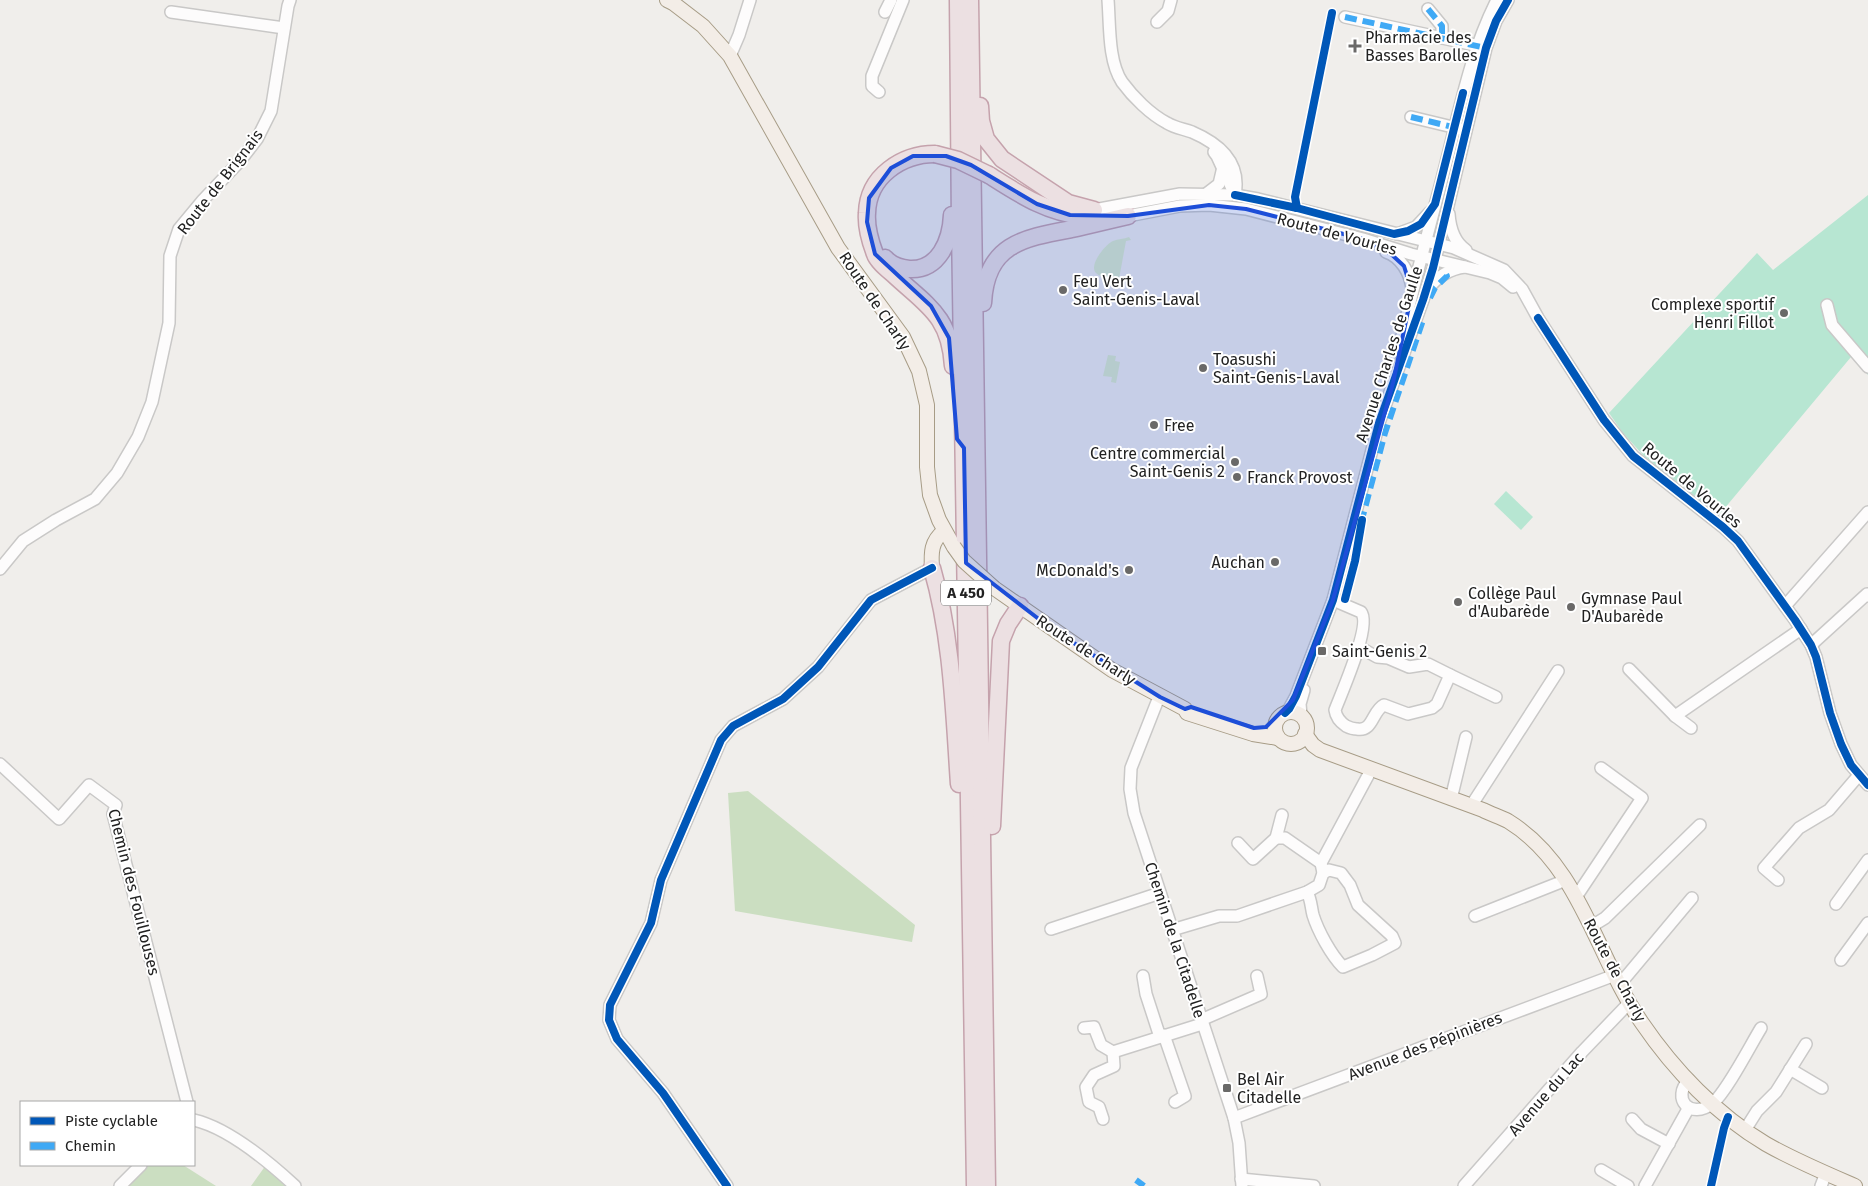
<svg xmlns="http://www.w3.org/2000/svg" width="1868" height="1186" font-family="'Fira Sans',sans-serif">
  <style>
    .grass { fill: #ddeccb }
    .forest { fill: #cbdec1 }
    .pitch { fill: #b7e6d2 }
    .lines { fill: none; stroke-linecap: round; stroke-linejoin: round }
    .minor-casing { stroke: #c9c8c7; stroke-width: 14 }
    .major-casing { stroke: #a79c86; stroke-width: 16 }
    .highway-casing { stroke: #c5a2ac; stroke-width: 19 }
    .minor { stroke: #fdfcfc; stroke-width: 11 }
    .major { stroke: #f3ede7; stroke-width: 14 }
    .highway { stroke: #ece0e2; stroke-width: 16 }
    .major-bridge-casing { stroke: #a79c86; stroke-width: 16; stroke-linecap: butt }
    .highway-bridge-casing { stroke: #c5a2ac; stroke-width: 19; stroke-linecap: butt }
    .major-bridge { stroke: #f3ede7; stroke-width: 14 }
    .highway-bridge { stroke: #ece0e2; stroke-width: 16 }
    .quiet { stroke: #3fa9f5; stroke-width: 6; stroke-dasharray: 12 6; stroke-linecap: butt }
    .cycleway-casing { stroke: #fff; stroke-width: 11 }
    .cycleway { stroke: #0057b8; stroke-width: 8 }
    .marked { fill: #1d4ed8; fill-opacity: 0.2; stroke: #1d4ed8; stroke-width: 4; stroke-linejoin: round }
    .poi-dot { fill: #6a6968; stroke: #fff; stroke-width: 2 }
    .labels { text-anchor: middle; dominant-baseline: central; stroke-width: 4; stroke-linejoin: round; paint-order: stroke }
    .shield { fill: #fff; stroke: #646464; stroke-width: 1 }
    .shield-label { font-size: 15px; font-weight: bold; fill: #222 }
    .poi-label { font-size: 16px; fill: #222; stroke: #fff; text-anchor: start }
    .street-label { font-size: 16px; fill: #222; stroke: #fff }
  </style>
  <rect width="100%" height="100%" fill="#f0eeeb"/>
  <g class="grass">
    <path d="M 1129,237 L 1131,240 L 1126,241 L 1119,279 C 1112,278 1101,278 1096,273 C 1088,265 1106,244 1113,241 C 1118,239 1124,239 1129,237 Z"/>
    <polygon points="1108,355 1116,356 1115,361 1120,362 1116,383 1111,382 1112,377 1103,376"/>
  </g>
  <g class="forest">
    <polygon points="748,791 915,925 912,942 735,911 728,793"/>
    <polygon points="271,1158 297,1186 251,1186"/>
    <polygon points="146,1165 183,1165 216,1186 126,1186"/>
  </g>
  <g class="pitch">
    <polygon points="1868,195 1868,375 1851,357 1719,515 1643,455 1623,433 1609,413 1757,253 1773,270"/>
    <polygon points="1506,491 1533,517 1521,530 1494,504"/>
  </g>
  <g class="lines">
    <defs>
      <g id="minor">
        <path d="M 1108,0 C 1110,25 1108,61 1122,82 C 1133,97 1150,114 1167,123 C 1175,128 1184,129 1192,132 C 1220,144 1241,163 1235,195"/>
        <polyline points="1428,9 1442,26 1442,38"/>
        <polyline points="171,12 284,28"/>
        <polyline points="885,12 891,0"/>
        <polyline points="1345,17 1484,47"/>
        <polyline points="1157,22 1168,11 1171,0"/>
        <polyline points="730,56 739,35 750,0"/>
        <polyline points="879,92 872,86 872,76 903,0"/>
        <polyline points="1411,117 1461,129"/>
        <polyline points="1214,152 1217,156 1235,195"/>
        <polyline points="1206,194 1219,184 1223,167"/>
        <polyline points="1094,210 1180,194 1235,195 1258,199 1454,248 1504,270 1522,289 1538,318 1604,420 1633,456 1723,527 1738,541 1795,620 1811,645 1816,657 1830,713 1841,744 1851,765 1868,785"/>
        <path d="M 1449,214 C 1450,228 1454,242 1466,250"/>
        <polyline points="1128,216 1180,206 1209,205 1246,209 1363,239 1411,254 1490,273 1502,278 1513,287"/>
        <polyline points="1397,234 1416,227 1430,212"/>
        <path d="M 1386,252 C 1401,257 1410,273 1412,288"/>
        <path d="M 1428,289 C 1437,277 1449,269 1465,267"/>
        <polyline points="1827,305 1832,325 1868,367"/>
        <path d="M 1399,349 C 1412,289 1429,230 1444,171 C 1459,113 1470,53 1497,0"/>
        <polyline points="0,569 23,541 56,520 95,499 117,473 138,437 152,402 169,323 170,256 179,229 203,200 240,161 257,139 271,111 288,6 290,0"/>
        <path d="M 1333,600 L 1361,612 C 1372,625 1341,694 1335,710 C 1336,717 1340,722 1346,726 C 1350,728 1353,729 1357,729 C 1373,732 1372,711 1384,705 L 1408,714 L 1432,708 L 1437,704 L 1450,675 L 1428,664 L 1409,667 L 1388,658 L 1377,657 L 1359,647"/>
        <polyline points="1785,606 1868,512"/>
        <polyline points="1811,645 1867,594 1868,596"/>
        <polyline points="1629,669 1675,716 1801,629"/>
        <polyline points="1450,675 1496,697"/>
        <polyline points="1160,697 1157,702 1131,768 1130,789 1134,813 1234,1118 1239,1143 1242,1186"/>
        <polyline points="1285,713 1289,709 1296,696 1333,600 1379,423 1423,300 1433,268 1486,48 1496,21 1508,0"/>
        <polyline points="1301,715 1300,704 1304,690"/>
        <polyline points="1675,716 1691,728"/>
        <polyline points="0,764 59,819 89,785 116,805 113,814 187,1102"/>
        <polyline points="1451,799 1466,737"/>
        <polyline points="1471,806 1558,671"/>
        <polyline points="1276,838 1285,838 1321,863"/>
        <polyline points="1238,843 1253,859 1276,838 1282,815"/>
        <polyline points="1778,880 1764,868 1799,828 1829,810 1859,775"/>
        <path d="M 1307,892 C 1311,899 1311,907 1313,915 C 1318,931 1331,955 1343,967 L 1372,955 L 1395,943 L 1392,936 L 1358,905 L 1350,885 L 1341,873 L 1329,870 L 1323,873"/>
        <polyline points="1576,897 1642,798 1601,768"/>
        <polyline points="1836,904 1868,860"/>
        <polyline points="1475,916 1566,880"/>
        <polyline points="1592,926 1605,918 1700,825"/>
        <polyline points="1051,929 1160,893"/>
        <polyline points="1172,930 1219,916 1237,916 1307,892 1319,885 1323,873 1321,863 1371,770"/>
        <polyline points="1841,960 1868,923"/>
        <polyline points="1143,976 1146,994 1160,1037"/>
        <polyline points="1620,984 1692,898"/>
        <polyline points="1201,1020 1261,994 1257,976"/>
        <polyline points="1084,1028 1094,1027 1101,1045 1113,1052 1202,1024"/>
        <polyline points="1164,1035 1185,1096 1175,1102"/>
        <polyline points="1790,1069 1822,1088"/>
        <path d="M 1689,1080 C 1671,1098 1690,1121 1713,1103 C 1727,1091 1750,1046 1761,1028"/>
        <polyline points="1234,1118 1615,975"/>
        <polyline points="1103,1119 1099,1107 1089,1102 1086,1087 1094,1075 1114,1066 1113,1052"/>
        <polyline points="1632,1119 1641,1129 1669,1144"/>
        <path d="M 194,1120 C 228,1128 269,1162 295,1186"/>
        <polyline points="1745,1130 1757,1111 1776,1092 1806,1044"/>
        <polyline points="1601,1170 1628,1186"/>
        <polyline points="1241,1179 1314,1186"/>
        <polyline points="120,1186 141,1165"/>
        <polyline points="727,1186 663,1093 617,1039 609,1020 610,1005 651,923 661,880 721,740 733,726 783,699 818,667 871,600 932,568"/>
        <polyline points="1464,1186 1582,1052 1629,1003"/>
        <polyline points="1645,1186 1688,1109"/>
        <polyline points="1821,1186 1826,1173"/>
      </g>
      <g id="major">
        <polyline points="667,0 673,3 703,26 730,56 838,248 903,337 919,371 927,405 927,467 930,495 939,520 954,547"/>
        <path d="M 932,568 C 931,553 931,541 944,531"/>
        <polyline points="994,588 1112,670 1185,709 1187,713 1253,734 1278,738"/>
        <circle cx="1291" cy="728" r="16"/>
        <path d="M 1305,734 L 1313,745 L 1320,750 L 1483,810 C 1491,814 1500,817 1508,821 C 1581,866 1596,957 1642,1023 C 1674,1070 1717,1115 1766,1144 C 1794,1160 1825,1173 1855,1186"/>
      </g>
      <g id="highway">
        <polyline points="958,0 960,226 975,1186"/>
        <polyline points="970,0 987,1186"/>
        <polyline points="980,106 981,121 986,139 1002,159 1068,203 1094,210"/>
        <path d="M 935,154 C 902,154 868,176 867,213 C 866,226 870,241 875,254 C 877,261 887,269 893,274 C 926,305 950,315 953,366"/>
        <path d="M 989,175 C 1019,194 1047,213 1083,216"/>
        <path d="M 885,258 C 891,265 900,268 909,269 C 939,271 951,240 952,215"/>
        <path d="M 983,303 C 986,244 1023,238 1072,229 C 1091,225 1110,220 1128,216"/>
        <path d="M 932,568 C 952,637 954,712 959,784"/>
        <polyline points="992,826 1001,641 1008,624 1020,606"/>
      </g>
    </defs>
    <use href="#minor" class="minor-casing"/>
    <use href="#major" class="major-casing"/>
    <use href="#highway" class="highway-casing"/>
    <use href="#minor" class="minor"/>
    <use href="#major" class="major"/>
    <use href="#highway" class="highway"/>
    <defs>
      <polyline id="major-bridge" points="954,547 964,561 994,588"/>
      <polyline id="highway-bridge" points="935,154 958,160 989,175"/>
    </defs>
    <use href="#major-bridge" class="major-bridge-casing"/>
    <use href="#highway-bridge" class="highway-bridge-casing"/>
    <use href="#major-bridge" class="major-bridge"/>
    <use href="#highway-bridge" class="highway-bridge"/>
    <g class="quiet">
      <polyline points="1428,9 1442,26 1442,38"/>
      <polyline points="1345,17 1486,48"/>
      <polyline points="1411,117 1457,128"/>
      <polyline points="1430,298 1435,288 1447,276 1444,270"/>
      <polyline points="1361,523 1385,433 1423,320"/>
      <polyline points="1136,1180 1144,1186"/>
    </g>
    <defs>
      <g id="cycleway">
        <polyline points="1235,195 1297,208 1394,234 1408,231 1421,224 1435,204 1463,93"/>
        <polyline points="1297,208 1295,197 1332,13"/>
        <polyline points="1538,318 1604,420 1633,456 1723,527 1738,541 1795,620 1811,645 1816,657 1830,713 1841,744 1851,765 1868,785"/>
        <polyline points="1345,599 1355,561 1362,520"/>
        <polyline points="1285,713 1289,709 1296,696 1333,600 1379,423 1423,300 1433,268 1486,48 1496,21 1508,0"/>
        <polyline points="727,1186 663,1093 617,1039 609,1020 610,1005 651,923 661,880 721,740 733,726 783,699 818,667 871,600 932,568"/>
        <polyline points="1711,1186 1724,1128 1728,1117"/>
      </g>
    </defs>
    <use href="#cycleway" class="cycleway-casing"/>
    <use href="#cycleway" class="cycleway"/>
  </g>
  <path class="marked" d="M 913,156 L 946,156 L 971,165 L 1037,204 L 1070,215 L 1128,216 L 1209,205 L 1246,209 L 1363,239 L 1391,254 L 1404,266 L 1412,292 L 1393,383 L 1333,600 L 1293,700 L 1266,727 L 1254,728 L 1191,707 L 1185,709 L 1160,697 L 1053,630 L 966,563 L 964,448 L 957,439 L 949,338 L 931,306 L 875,254 L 867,222 L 869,198 L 891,168 Z"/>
  <g class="poi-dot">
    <path d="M1352.5 38.5h5v5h5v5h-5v5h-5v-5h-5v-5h5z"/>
    <circle cx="1063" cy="290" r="5"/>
    <circle cx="1784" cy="313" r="5"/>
    <circle cx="1203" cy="368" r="5"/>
    <circle cx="1154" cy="425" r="5"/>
    <circle cx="1235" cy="462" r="5"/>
    <circle cx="1237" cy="477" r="5"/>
    <circle cx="1275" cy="562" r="5"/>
    <circle cx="1129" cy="570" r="5"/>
    <circle cx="1458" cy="602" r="5"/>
    <circle cx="1571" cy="607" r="5"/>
    <rect x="1317" y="646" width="10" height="10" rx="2.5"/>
    <rect x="1222" y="1083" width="10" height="10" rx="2.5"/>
  </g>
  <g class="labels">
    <rect class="shield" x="941" y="580.5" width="50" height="25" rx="4"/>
    <g class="shield-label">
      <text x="966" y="593">A 450</text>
    </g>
    <g class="poi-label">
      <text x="1365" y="37">Pharmacie des<tspan x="1365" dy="18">Basses Barolles</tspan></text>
      <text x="1073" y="281">Feu Vert<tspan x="1073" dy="18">Saint-Genis-Laval</tspan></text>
      <text x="1774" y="304" text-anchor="end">Complexe sportif<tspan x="1774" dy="18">Henri Fillot</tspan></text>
      <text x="1213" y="359">Toasushi<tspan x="1213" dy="18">Saint-Genis-Laval</tspan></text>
      <text x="1164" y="425">Free</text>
      <text x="1225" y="453" text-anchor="end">Centre commercial<tspan x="1225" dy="18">Saint-Genis 2</tspan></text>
      <text x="1247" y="477">Franck Provost</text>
      <text x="1265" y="562" text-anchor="end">Auchan</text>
      <text x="1119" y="570" text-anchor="end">McDonald's</text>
      <text x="1468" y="593">Collège Paul<tspan x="1468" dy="18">d'Aubarède</tspan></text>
      <text x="1581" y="598">Gymnase Paul<tspan x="1581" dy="18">D'Aubarède</tspan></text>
      <text x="1332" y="651">Saint-Genis 2</text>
      <text x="1237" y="1079">Bel Air<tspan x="1237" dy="18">Citadelle</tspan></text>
    </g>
    <g class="street-label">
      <text transform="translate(220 182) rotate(-52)">Route de Brignais</text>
      <text transform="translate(1337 234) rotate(15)">Route de Vourles</text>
      <text transform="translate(875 301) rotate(56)">Route de Charly</text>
      <text transform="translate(1389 354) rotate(-72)">Avenue Charles de Gaulle</text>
      <text transform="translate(1692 485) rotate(40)">Route de Vourles</text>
      <text transform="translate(1086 650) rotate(33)">Route de Charly</text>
      <text transform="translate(134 892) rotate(76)">Chemin des Fouillouses</text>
      <text transform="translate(1175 940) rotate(72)">Chemin de la Citadelle</text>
      <text transform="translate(1615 970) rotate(62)">Route de Charly</text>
      <text transform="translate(1425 1046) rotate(-21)">Avenue des Pépinières</text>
      <text transform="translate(1546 1094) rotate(-49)">Avenue du Lac</text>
    </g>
  </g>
  <rect x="20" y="1101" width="175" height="65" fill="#ffffff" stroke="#a7a7a7"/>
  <rect x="30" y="1117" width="25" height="8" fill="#0057b8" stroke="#a7a7a7"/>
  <text x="65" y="1126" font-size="15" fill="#222222">Piste cyclable</text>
  <rect x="30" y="1142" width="25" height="8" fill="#3fa9f5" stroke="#a7a7a7"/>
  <text x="65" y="1151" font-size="15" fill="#222222">Chemin</text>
</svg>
